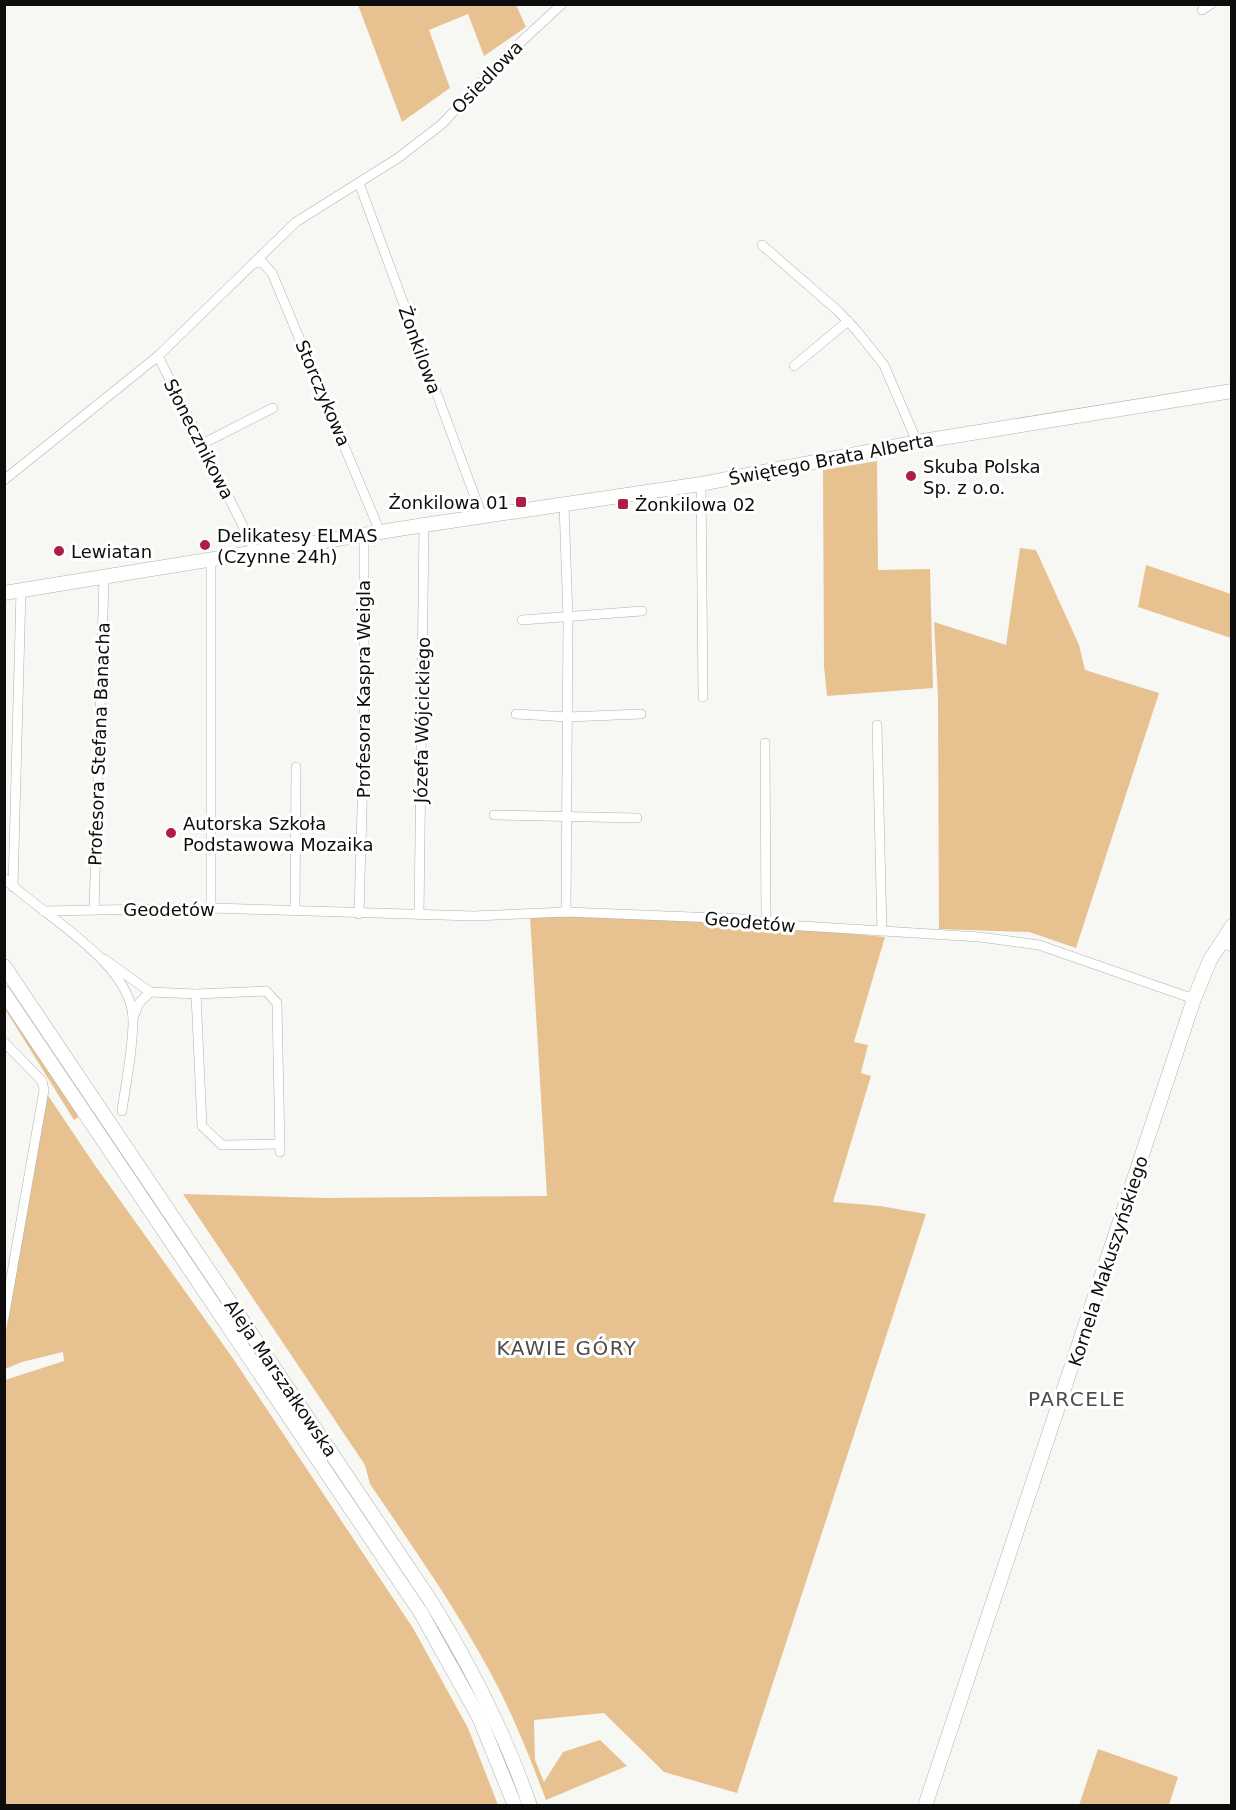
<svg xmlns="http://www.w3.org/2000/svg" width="1236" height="1810" font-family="'DejaVu Sans',sans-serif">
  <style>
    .green { fill: #e7c290 }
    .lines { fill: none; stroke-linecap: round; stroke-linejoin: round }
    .street-casing { stroke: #b0b1ac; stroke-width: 10 }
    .secondary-casing { stroke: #b0b1ac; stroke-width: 15 }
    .street { stroke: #fff; stroke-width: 9 }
    .secondary { stroke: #fff; stroke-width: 14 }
    .poi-dot { fill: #af1c45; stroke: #fff; stroke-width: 2 }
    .labels { text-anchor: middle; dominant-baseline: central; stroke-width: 6; stroke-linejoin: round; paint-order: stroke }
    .street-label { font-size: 18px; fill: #0d0d0c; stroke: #fff }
    .poi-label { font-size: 18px; fill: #0d0d0c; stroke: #fff; text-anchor: start }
    .neighbourhood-label { font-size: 20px; letter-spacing: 1.5px; fill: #4c4d49; stroke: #fff }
  </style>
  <rect width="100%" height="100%" fill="#f7f8f3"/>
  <g class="green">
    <polygon points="358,5 516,5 526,27 484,56 468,14 429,30 450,88 402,122"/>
    <polygon points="877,461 878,570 930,569 933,688 827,696 824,666 823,470"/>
    <polygon points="1020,548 1036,550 1079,645 1085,670 1159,693 1076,948 1029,932 939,929 938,697 934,622 1006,645"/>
    <polygon points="1146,565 1231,594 1231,638 1138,607"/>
    <path d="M 530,916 L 708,920 L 885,937 L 854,1042 L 868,1045 L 861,1073 L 871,1076 L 833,1202 L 880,1206 L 926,1214 L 737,1793 L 664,1772 L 604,1713 L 534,1720 L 535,1760 L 544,1782 L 563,1752 L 600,1740 L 627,1766 L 546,1800 C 527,1750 507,1700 480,1654 C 447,1595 408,1540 370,1484 L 365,1465 L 183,1194 L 327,1198 L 547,1196 Z"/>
    <polygon points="4,1000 81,1115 74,1120 5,1009"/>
    <polygon points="47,1094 94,1164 232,1357 413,1628 468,1728 498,1805 5,1805 5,1380 64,1361 63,1352 22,1362 5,1369 5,1336"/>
    <polygon points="97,1110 417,1588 471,1678 527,1805 520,1805 482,1715 91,1114"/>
    <polygon points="1098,1749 1178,1777 1169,1805 1079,1805"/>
  </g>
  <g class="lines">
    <defs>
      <g id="street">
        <polyline points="1202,10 1211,4"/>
        <polyline points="359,183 482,516"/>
        <polyline points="762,245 838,311 857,331 884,365 917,442"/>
        <polyline points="256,263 263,263 272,273 380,532"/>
        <polyline points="158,356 250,540 254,555"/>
        <polyline points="794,366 848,321"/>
        <polyline points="202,444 273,408"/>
        <polyline points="4,480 158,356 296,222 398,158 442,124 509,53 562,4"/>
        <polyline points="701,484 703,697"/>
        <polyline points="564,505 568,618 566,912"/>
        <polyline points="211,561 211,908"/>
        <polyline points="522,620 642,611"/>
        <polyline points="516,714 567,717 641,714"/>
        <polyline points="877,725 882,931"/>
        <polyline points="765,743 766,922"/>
        <polyline points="494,815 637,818"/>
        <path d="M 4,878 C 41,914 133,963 133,1020 C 133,1050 126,1081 122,1111"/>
        <polyline points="13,887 21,591"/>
        <polyline points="94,910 104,579"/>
        <polyline points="43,911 211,908 473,916 566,912 743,919 786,925 980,937 1039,945 1194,999"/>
        <polyline points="295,911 296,767"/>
        <polyline points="359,914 364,739 364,536"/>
        <polyline points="419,915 424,525"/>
        <polyline points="1220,943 1232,947"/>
        <polyline points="104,959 150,992 196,994 266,991 277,1003 280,1152"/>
        <polyline points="196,994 202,1126 222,1145 280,1144"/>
        <polyline points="133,1018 139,1003 150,992"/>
        <polyline points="4,1042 42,1081 44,1090 4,1318"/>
      </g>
      <g id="secondary">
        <polyline points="4,593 424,525 701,484 917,442 1232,391"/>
        <path d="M 4,966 L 430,1600 C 470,1665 505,1733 530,1806"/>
        <polyline points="4,993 421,1613 479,1717 515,1806"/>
        <polyline points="925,1806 1194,999 1210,960 1232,926"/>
      </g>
    </defs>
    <use href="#street" class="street-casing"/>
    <use href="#secondary" class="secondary-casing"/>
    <use href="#street" class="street"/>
    <use href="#secondary" class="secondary"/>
  </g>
  <g class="poi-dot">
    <circle cx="911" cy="476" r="6"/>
    <rect x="515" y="496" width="12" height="12" rx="3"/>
    <rect x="617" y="498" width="12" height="12" rx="3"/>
    <circle cx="205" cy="545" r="6"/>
    <circle cx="59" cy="551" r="6"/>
    <circle cx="171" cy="833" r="6"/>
  </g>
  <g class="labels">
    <g class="street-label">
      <text transform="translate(487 77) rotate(-46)">Osiedlowa</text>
      <text transform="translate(420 350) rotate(70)">Żonkilowa</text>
      <text transform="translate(323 393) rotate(67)">Storczykowa</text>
      <text transform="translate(199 439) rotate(63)">Słonecznikowa</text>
      <text transform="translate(831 459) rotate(-11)">Świętego Brata Alberta</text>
      <text transform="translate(363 689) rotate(-90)">Profesora Kaspra Weigla</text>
      <text transform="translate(422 720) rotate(-89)">Józefa Wójcickiego</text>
      <text transform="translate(99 744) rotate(-88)">Profesora Stefana Banacha</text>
      <text x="169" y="909">Geodetów</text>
      <text transform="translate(750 922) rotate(5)">Geodetów</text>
      <text transform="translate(1108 1261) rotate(-72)">Kornela Makuszyńskiego</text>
      <text transform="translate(281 1378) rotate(56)">Aleja Marszałkowska</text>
    </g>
    <g class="poi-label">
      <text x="923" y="466">Skuba Polska<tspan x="923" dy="21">Sp. z o.o.</tspan></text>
      <text x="509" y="502" text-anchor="end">Żonkilowa 01</text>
      <text x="635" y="504">Żonkilowa 02</text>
      <text x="217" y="535">Delikatesy ELMAS<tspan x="217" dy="21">(Czynne 24h)</tspan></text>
      <text x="71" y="551">Lewiatan</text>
      <text x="183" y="823">Autorska Szkoła<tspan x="183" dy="21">Podstawowa Mozaika</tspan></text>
    </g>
    <g class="neighbourhood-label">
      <text x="567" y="1348">KAWIE GÓRY</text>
      <text x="1077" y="1399">PARCELE</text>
    </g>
  </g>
  <rect width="1236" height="1810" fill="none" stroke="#0d0d0c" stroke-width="12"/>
</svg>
